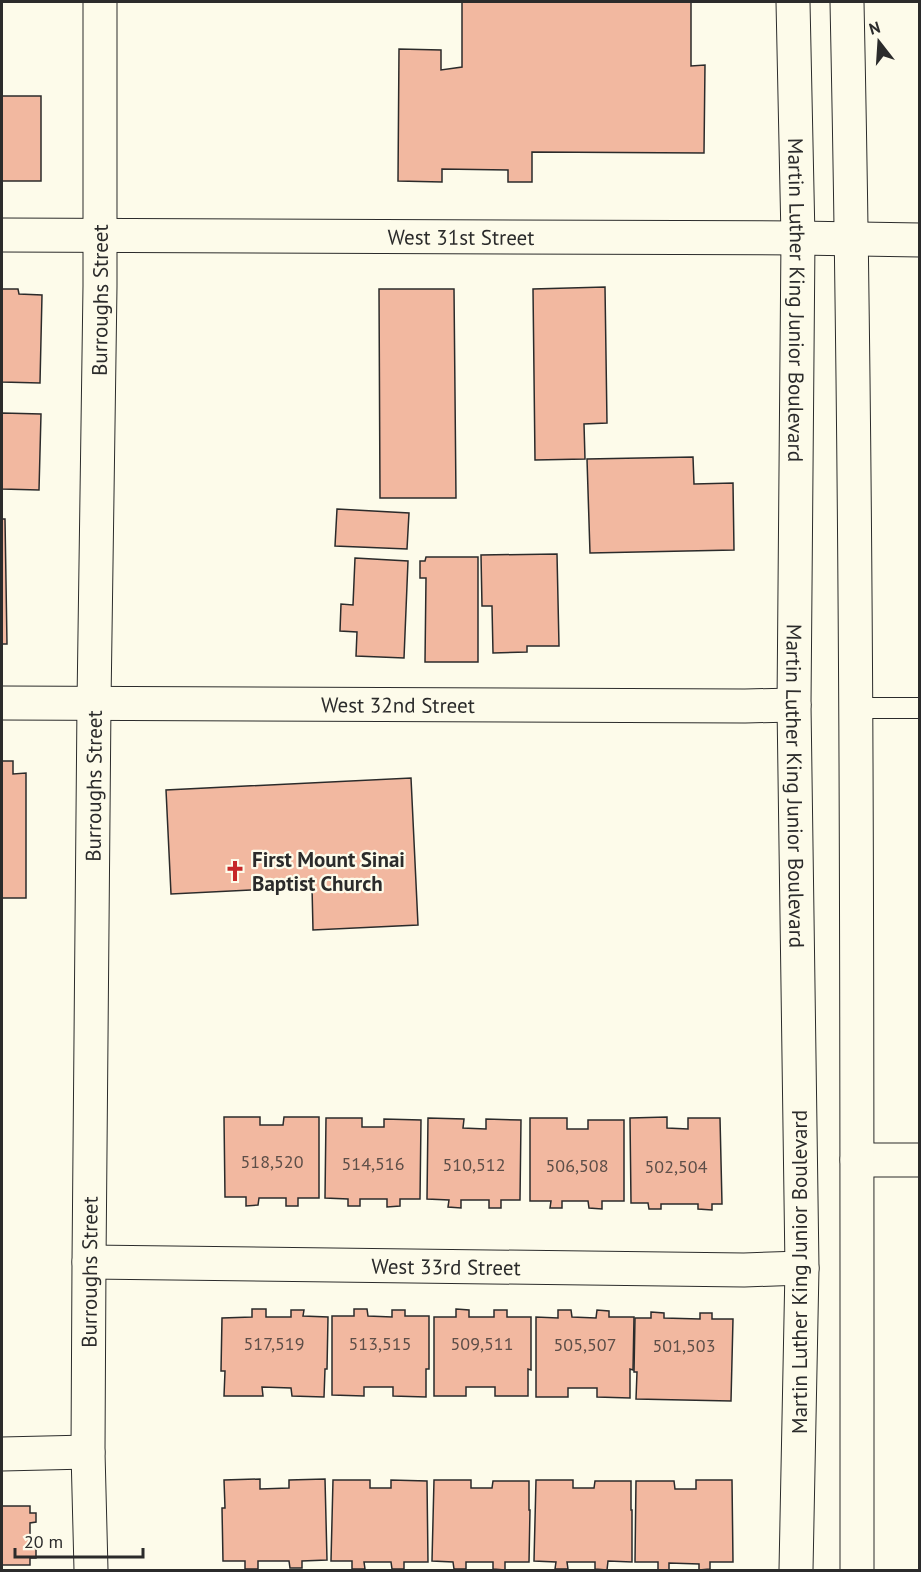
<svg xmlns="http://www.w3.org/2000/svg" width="921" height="1572" font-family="'PT Sans',sans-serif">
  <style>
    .building { fill: #f2b8a0; stroke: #2b2b2b; stroke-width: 1.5 }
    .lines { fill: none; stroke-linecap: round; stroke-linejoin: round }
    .lane-casing { stroke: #2b2b2b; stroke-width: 22 }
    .street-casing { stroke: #2b2b2b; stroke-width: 35 }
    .primary-casing { stroke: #2b2b2b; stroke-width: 35 }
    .lane { stroke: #fdfbea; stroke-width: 20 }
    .street { stroke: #fdfbea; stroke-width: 33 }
    .primary { stroke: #fdfbea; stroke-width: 33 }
    .labels { text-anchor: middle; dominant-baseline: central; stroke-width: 4.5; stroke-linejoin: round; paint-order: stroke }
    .number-label { font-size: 18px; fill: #5d4e48 }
    .street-label { font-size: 21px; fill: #2b2b2b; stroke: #fdfbea }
    .poi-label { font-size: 21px; font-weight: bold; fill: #2b2b2b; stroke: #fdfbea; text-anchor: start }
  </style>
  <rect width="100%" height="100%" fill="#fdfbea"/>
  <g class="building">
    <polygon points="462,2 691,2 691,66 705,65 704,153 532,152 532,182 508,182 508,170 442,169 442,182 398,181 399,49 441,50 441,70 462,67"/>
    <rect x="2" y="96" width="39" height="85"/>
    <polygon points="605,287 607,423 584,424 585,459 535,460 533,289"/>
    <polygon points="2,289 18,289 19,294 42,295 40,383 2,382"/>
    <polygon points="379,289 454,289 456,498 380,498"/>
    <polygon points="2,413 41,414 39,490 2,489"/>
    <polygon points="693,457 694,484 733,483 734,550 590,553 587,459"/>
    <polygon points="337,509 409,513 407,549 335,546"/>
    <polygon points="2,519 5,519 7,644 2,644"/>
    <polygon points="557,554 559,646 527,646 527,652 493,653 492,606 482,606 481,555"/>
    <polygon points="426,557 478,557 478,662 425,662 426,578 420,578 420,561 425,561"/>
    <polygon points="355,558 408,561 404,658 356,656 357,632 340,631 341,604 353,605"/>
    <polygon points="2,761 13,761 13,774 26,773 26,898 2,898"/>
    <polygon points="411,778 418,925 313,930 312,887 171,894 166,790"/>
    <polygon points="224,1117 260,1117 260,1125 283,1125 284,1117 319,1117 319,1198 298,1198 298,1206 286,1206 286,1198 259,1198 258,1205 246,1206 246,1197 225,1197"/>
    <polygon points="667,1117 667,1128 688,1129 688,1118 720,1118 722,1204 712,1204 712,1210 698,1209 698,1204 661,1204 661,1209 649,1209 648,1203 631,1203 630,1118"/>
    <polygon points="326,1118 362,1118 362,1127 384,1127 384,1119 421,1120 420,1199 400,1199 400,1206 387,1207 387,1199 360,1199 360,1206 348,1206 348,1199 325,1198"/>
    <polygon points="428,1118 464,1119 463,1128 486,1129 486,1119 521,1120 520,1200 501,1200 501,1208 489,1208 489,1200 461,1200 461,1208 448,1207 449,1200 427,1199"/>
    <polygon points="530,1118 567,1118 567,1129 588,1129 588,1120 624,1120 624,1201 602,1201 602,1209 589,1208 588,1201 562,1201 562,1208 550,1208 551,1201 530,1201"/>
    <polygon points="252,1309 266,1309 266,1317 291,1317 291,1310 304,1310 303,1316 328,1317 327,1369 325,1369 324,1397 292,1396 291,1388 262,1387 263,1396 224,1396 225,1371 221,1371 222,1318 252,1317"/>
    <polygon points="354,1309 367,1309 368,1316 392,1317 392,1310 405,1310 405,1316 429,1316 429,1369 426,1369 426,1397 393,1396 393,1387 364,1387 364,1396 332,1395 332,1316 354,1316"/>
    <polygon points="456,1309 469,1310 469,1317 494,1317 494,1310 507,1310 507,1317 531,1317 531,1370 528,1369 528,1396 495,1396 495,1387 466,1387 466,1396 434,1396 434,1317 456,1317"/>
    <polygon points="558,1310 571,1310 572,1317 596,1318 597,1310 609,1311 609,1317 634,1317 633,1370 630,1369 630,1398 597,1397 597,1388 568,1388 568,1397 536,1397 536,1317 558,1318"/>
    <polygon points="651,1312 664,1313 664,1318 700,1319 700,1313 712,1313 712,1319 733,1319 731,1401 636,1399 637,1372 634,1372 635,1318 651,1318"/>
    <polygon points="260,1479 260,1489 289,1488 289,1480 325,1479 327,1560 302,1561 302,1568 290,1568 289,1561 258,1561 258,1569 245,1569 245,1561 223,1561 222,1508 225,1508 224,1480"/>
    <polygon points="333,1480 370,1480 370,1488 391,1488 391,1480 427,1481 428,1562 404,1562 404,1569 392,1569 391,1562 364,1562 365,1569 352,1569 352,1561 331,1561"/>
    <polygon points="434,1480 471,1480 471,1488 492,1488 493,1481 529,1481 529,1510 530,1510 529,1562 505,1562 505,1570 493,1569 493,1562 466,1562 466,1569 454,1569 453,1562 432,1561"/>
    <polygon points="536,1480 573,1480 573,1488 594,1488 595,1481 631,1481 631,1510 632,1510 632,1562 608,1561 607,1570 595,1569 595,1562 567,1562 568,1569 555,1569 556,1562 534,1561"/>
    <polygon points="696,1480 732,1480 733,1562 710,1562 710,1569 699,1570 699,1564 669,1563 669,1570 658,1570 658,1562 635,1562 636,1481 674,1481 675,1489 696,1489"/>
    <polygon points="2,1506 30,1506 30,1513 36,1513 36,1522 30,1523 30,1548 36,1548 36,1558 30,1558 30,1565 2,1565"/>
  </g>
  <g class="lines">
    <defs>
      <polyline id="lane" points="856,708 920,708"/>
      <g id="street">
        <path id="s1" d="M 2,235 L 798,238 L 920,240"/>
        <path id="s2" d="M 2,703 L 745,706 L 794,705"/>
        <polyline points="857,1160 920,1160"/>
        <path id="s3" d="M 89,1262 L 744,1270 L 802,1268"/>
        <polyline points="2,1454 88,1452"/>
        <path id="s4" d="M 91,1570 L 88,1452 L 89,1262 L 94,703 L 100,286 L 100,2"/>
      </g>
      <g id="primary">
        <path id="s5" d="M 793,2 L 798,238 L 794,705 L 802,1268 L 796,1570"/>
        <path d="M 847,2 C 858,524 857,1048 857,1570"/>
      </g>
    </defs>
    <use href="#lane" class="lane-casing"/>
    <use href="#street" class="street-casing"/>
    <use href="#primary" class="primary-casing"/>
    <use href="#lane" class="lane"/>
    <use href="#street" class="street"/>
    <use href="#primary" class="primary"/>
  </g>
  <defs>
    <symbol id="church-bare" viewBox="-9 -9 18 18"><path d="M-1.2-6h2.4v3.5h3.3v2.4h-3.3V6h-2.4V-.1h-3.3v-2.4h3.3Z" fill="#c62828" stroke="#fdfbea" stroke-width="2.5" paint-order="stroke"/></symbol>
  </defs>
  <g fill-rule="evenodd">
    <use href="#church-bare" x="220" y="856" width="30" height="30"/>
  </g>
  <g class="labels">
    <g class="number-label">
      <text x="272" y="1161">518,520</text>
      <text x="373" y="1163">514,516</text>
      <text x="474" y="1164">510,512</text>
      <text x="577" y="1165">506,508</text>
      <text x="676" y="1166">502,504</text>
      <text x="274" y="1343">517,519</text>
      <text x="380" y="1343">513,515</text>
      <text x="482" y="1343">509,511</text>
      <text x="585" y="1344">505,507</text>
      <text x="684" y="1345">501,503</text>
    </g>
    <g class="street-label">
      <text stroke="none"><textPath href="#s1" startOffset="459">West 31st Street</textPath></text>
      <text stroke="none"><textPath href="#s4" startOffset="1270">Burroughs Street</textPath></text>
      <text stroke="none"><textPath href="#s5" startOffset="298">Martin Luther King Junior Boulevard</textPath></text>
      <text stroke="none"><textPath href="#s2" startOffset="396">West 32nd Street</textPath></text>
      <text stroke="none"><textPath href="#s4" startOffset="784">Burroughs Street</textPath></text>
      <text stroke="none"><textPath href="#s5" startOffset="784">Martin Luther King Junior Boulevard</textPath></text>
      <text stroke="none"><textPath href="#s3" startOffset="357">West 33rd Street</textPath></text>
      <text stroke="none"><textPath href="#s4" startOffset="298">Burroughs Street</textPath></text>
      <text transform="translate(799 1272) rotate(-90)">Martin Luther King Junior Boulevard</text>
    </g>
    <g class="poi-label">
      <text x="252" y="859">First Mount Sinai<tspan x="252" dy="24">Baptist Church</tspan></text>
    </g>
  </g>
  <rect width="921" height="1572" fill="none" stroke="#2b2b2b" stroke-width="6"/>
  <g transform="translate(879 42) rotate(343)" stroke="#fdfbea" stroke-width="4.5" paint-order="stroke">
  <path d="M0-4.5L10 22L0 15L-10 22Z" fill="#2b2b2b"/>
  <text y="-9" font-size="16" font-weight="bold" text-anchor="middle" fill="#2b2b2b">N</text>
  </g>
  <path d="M15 1548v9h128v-9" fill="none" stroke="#2b2b2b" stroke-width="3"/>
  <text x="24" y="1548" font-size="18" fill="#2b2b2b" stroke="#fdfbea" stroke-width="4.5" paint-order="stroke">20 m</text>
</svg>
